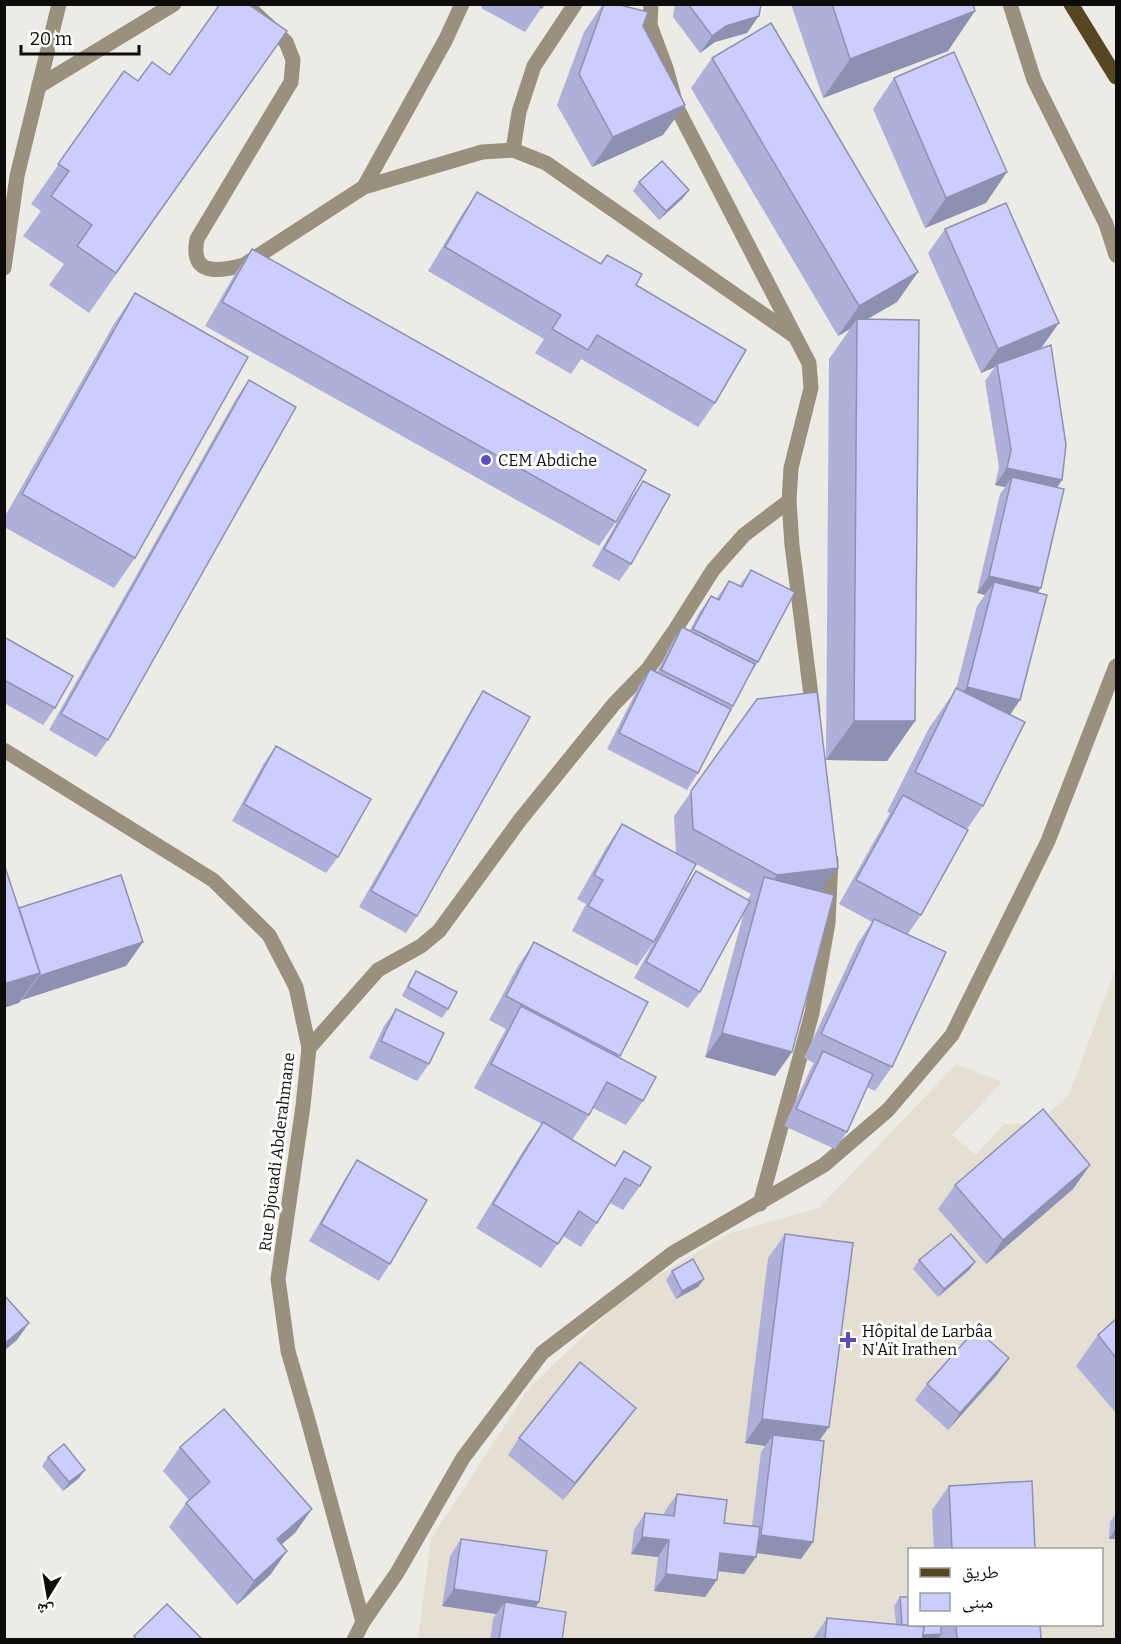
<svg xmlns="http://www.w3.org/2000/svg" width="1121" height="1644" font-family="Bitter,'Noto Naskh Arabic',serif">
  <style>
    .built { fill: #e5dfd3; fill-rule: evenodd }
    .lines { fill: none; stroke-linecap: round; stroke-linejoin: round }
    .minor { stroke: #99907d; stroke-width: 15 }
    .major { stroke: #574622; stroke-width: 15 }
    .wall { fill: #afb0da }
    .shaded-wall { fill: #8e90b1 }
    .building { fill: #cbcdfd; stroke: #8e90b1; stroke-width: 1.5 }
    .poi-dot { fill: #5a4cc4; stroke: #fff; stroke-width: 2 }
    .labels { text-anchor: middle; dominant-baseline: central; stroke-width: 6; stroke-linejoin: round; paint-order: stroke }
    .poi-label { font-size: 16px; fill: #0d0c0b; stroke: #fff; text-anchor: start }
    .street-label { font-size: 16px; fill: #0d0c0b; stroke: #fff }
  </style>
  <rect width="100%" height="100%" fill="#edebe5"/>
  <path class="built" d="M 1116,967 L 1116,1639 L 418,1640 L 431,1539 L 529,1388 L 631,1291 L 730,1233 L 819,1208 L 956,1064 L 1002,1082 L 952,1135 L 976,1155 L 1004,1124 L 1037,1124 L 1069,1095 ZM 910,1550 L 1102,1550 L 1102,1624 L 910,1624 Z"/>
  <g class="lines">
    <g class="minor">
      <path d="M 245,4 L 286,42 L 293,60 L 291,82 L 197,239 C 190,276 218,272 244,265 L 364,187 L 482,152 L 513,150 L 546,163 L 793,335"/>
      <polyline points="651,4 650,25 666,68 677,108 809,363 811,388 791,468 789,501 792,545 813,711"/>
      <polyline points="1010,4 1034,80 1106,224 1116,255"/>
      <polyline points="39,86 174,4"/>
      <polyline points="513,150 519,112 534,66 575,4"/>
      <polyline points="364,187 446,39 462,4"/>
      <polyline points="4,268 17,176 59,4"/>
      <polyline points="4,750 213,880 269,935 296,987 309,1048 303,1106 278,1279 288,1351 308,1420 363,1622"/>
      <polyline points="309,1048 378,970 421,946 439,931 520,820 614,704 648,669 675,630 713,570 744,535 789,501"/>
      <polyline points="760,1204 812,1013 828,923 831,860"/>
      <polyline points="354,1640 363,1622 397,1573 463,1458 542,1353 673,1253 824,1165 888,1110 952,1035 1048,841 1116,666"/>
    </g>
    <polyline class="major" points="1071,4 1116,77"/>
  </g>
  <g class="wall">
    <polygon points="483,4 544,4 525,32 481,8"/>
    <polygon points="603,4 616,4 643,26 663,135 592,167 557,105 584,32"/>
    <polygon points="675,4 761,4 747,33 715,42 700,53 673,17"/>
    <polygon points="791,4 973,4 948,51 823,98"/>
    <polygon points="287,31 89,313 49,285 64,264 23,236 41,211 31,204 124,71 138,81 170,75"/>
    <polygon points="712,58 918,272 897,302 867,319 915,721 887,761 826,760 829,359 850,329 838,336 691,88"/>
    <polygon points="894,78 986,203 925,228 873,109"/>
    <polygon points="639,182 689,190 682,199 659,220 633,191"/>
    <polygon points="477,192 601,264 607,255 636,285 715,403 698,427 581,359 571,374 535,353 544,339 428,271 461,216"/>
    <polygon points="945,229 1042,347 1025,354 1057,488 1038,593 1010,715 983,806 967,829 921,915 908,934 892,1067 875,1091 867,1087 847,1132 835,1149 784,1126 811,1068 814,1063 804,1058 858,943 872,922 839,904 890,813 887,812 929,728 956,689 977,606 985,595 977,593 1000,494 1005,487 995,485 999,467 985,381 995,367 981,373 928,253"/>
    <polygon points="252,249 616,522 599,546 205,326 235,274"/>
    <polygon points="135,293 135,558 114,588 4,527 4,518 114,324"/>
    <polygon points="249,380 108,740 96,757 49,730 237,397"/>
    <polygon points="643,481 631,564 619,581 592,566 631,498"/>
    <polygon points="751,570 758,662 748,678 698,773 687,790 607,749 639,686 650,669 657,672 671,644 682,627 690,630 699,613 711,596 716,599 729,581 739,586"/>
    <polygon points="4,637 55,708 43,725 4,703"/>
    <polygon points="483,691 417,916 406,933 359,907 472,708"/>
    <polygon points="757,699 821,892 792,1052 775,1076 705,1057 744,912 700,992 688,1008 634,978 684,888 696,871 747,900 751,894 676,853 674,816"/>
    <polygon points="276,746 338,857 326,873 232,821 264,763"/>
    <polygon points="622,824 654,942 637,966 572,931 586,904 577,899 606,848"/>
    <polygon points="19,908 143,942 126,966 22,1000 22,999 19,1003"/>
    <polygon points="534,942 648,1002 618,1057 643,1101 626,1125 593,1108 589,1115 572,1140 614,1166 624,1151 640,1186 623,1210 610,1203 597,1223 581,1247 563,1236 541,1268 476,1228 526,1146 542,1124 474,1088 506,1029 489,1020 518,966"/>
    <polygon points="416,971 448,1009 442,1018 402,996 410,980"/>
    <polygon points="396,1009 429,1064 417,1081 369,1058 384,1026"/>
    <polygon points="357,1160 390,1264 379,1281 309,1241 346,1177"/>
    <polygon points="1090,1165 1073,1189 986,1264 938,1209 955,1185"/>
    <polygon points="785,1234 820,1441 813,1542 801,1559 756,1553 744,1574 718,1571 705,1597 654,1591 658,1557 631,1554 634,1530 645,1513 664,1515 665,1511 677,1494 724,1523 752,1526 761,1452 765,1446 745,1443 768,1258"/>
    <polygon points="919,1260 975,1262 969,1270 938,1297 913,1269"/>
    <polygon points="672,1271 704,1279 698,1287 676,1299 666,1280"/>
    <polygon points="1116,1319 1116,1413 1076,1366 1098,1335"/>
    <polygon points="997,1375 948,1430 915,1400 927,1384"/>
    <polygon points="624,1424 563,1500 508,1455 519,1438"/>
    <polygon points="180,1447 295,1533 281,1544 287,1551 270,1575 237,1605 169,1527 186,1503 189,1500 163,1471"/>
    <polygon points="48,1457 85,1470 79,1478 63,1491 42,1466"/>
    <polygon points="949,1486 1035,1550 934,1550 932,1510"/>
    <polygon points="1116,1514 1116,1539 1109,1539 1110,1522"/>
    <polygon points="461,1539 539,1602 536,1607 562,1640 490,1640 493,1619 496,1614 442,1606 450,1556"/>
    <polygon points="900,1597 909,1624 1040,1624 1041,1640 939,1640 939,1638 938,1640 812,1640 827,1618 896,1624 894,1606"/>
  </g>
  <g class="shaded-wall">
    <polygon points="975,11 948,51 823,98 850,59"/>
    <polygon points="759,16 747,33 715,42 700,53 712,36 726,26"/>
    <polygon points="685,105 663,135 592,167 613,137"/>
    <polygon points="1007,172 986,203 925,228 946,198"/>
    <polygon points="689,190 682,199 659,220 666,211"/>
    <polygon points="918,272 897,302 857,325 857,319 850,329 838,336 859,306"/>
    <polygon points="1059,323 1042,347 997,366 997,364 995,367 981,373 998,349"/>
    <polygon points="1007,468 1062,480 1051,497 1012,477 1005,487 995,485"/>
    <polygon points="989,576 1041,588 1029,605 994,582 985,595 977,593"/>
    <polygon points="967,687 1020,700 1004,724 950,711"/>
    <polygon points="854,721 915,721 887,761 826,760"/>
    <polygon points="838,868 821,892 761,899 777,875"/>
    <polygon points="143,942 126,966 22,1000 39,976"/>
    <polygon points="40,973 19,1003 4,1008 4,984"/>
    <polygon points="722,1033 792,1052 775,1076 705,1057"/>
    <polygon points="1090,1165 1073,1189 986,1264 1003,1240"/>
    <polygon points="975,1262 969,1270 938,1297 944,1289"/>
    <polygon points="704,1279 698,1287 676,1299 682,1291"/>
    <polygon points="29,1323 17,1340 4,1351 4,1344"/>
    <polygon points="1009,1358 997,1375 948,1430 960,1413"/>
    <polygon points="636,1408 624,1424 563,1500 575,1483"/>
    <polygon points="762,1419 829,1427 812,1451 773,1435 765,1446 745,1443"/>
    <polygon points="85,1470 79,1478 63,1491 69,1482"/>
    <polygon points="312,1509 295,1533 260,1563 277,1539"/>
    <polygon points="1115,1530 1116,1530 1116,1539 1109,1539"/>
    <polygon points="761,1535 813,1542 801,1559 749,1552"/>
    <polygon points="642,1537 669,1540 658,1557 631,1554"/>
    <polygon points="287,1551 270,1575 237,1605 254,1581"/>
    <polygon points="720,1553 756,1557 744,1574 708,1570"/>
    <polygon points="666,1574 717,1580 705,1597 654,1591"/>
    <polygon points="454,1589 539,1602 527,1619 505,1602 496,1614 442,1606"/>
    <polygon points="941,1634 938,1640 901,1640 903,1636"/>
  </g>
  <g class="building">
    <polygon points="220,4 248,4 287,31 116,273 77,246 92,225 51,196 69,171 58,164 124,71 138,81 152,62 170,75"/>
    <polygon points="536,4 544,4 542,8"/>
    <polygon points="604,4 616,4 648,12 643,26 685,105 613,137 579,74"/>
    <polygon points="688,4 761,4 759,16 726,26 712,36"/>
    <polygon points="832,4 973,4 975,11 850,59"/>
    <polygon points="771,23 918,272 859,306 712,58"/>
    <polygon points="954,52 1007,172 946,198 894,78"/>
    <polygon points="662,161 689,190 666,211 639,182"/>
    <polygon points="477,192 601,264 607,255 642,274 636,285 746,350 715,403 597,335 588,350 552,329 561,315 445,247"/>
    <polygon points="1006,203 1059,323 998,349 945,229"/>
    <polygon points="252,249 646,470 616,522 222,302"/>
    <polygon points="135,293 248,357 135,558 22,494"/>
    <polygon points="857,319 919,320 915,721 854,721"/>
    <polygon points="1051,345 1066,445 1062,480 1007,468 1011,450 997,364"/>
    <polygon points="249,380 296,407 108,740 61,714"/>
    <polygon points="1012,477 1064,489 1041,588 989,576"/>
    <polygon points="643,481 670,495 631,564 604,549"/>
    <polygon points="751,570 795,592 758,662 693,629 711,596 719,600 729,581 742,587"/>
    <polygon points="994,582 1047,595 1020,700 967,687"/>
    <polygon points="682,627 755,664 733,706 661,670"/>
    <polygon points="4,637 73,676 55,708 4,680"/>
    <polygon points="650,669 731,709 698,773 619,733"/>
    <polygon points="956,688 1025,722 983,806 915,772"/>
    <polygon points="483,691 530,717 417,916 371,891"/>
    <polygon points="817,692 838,868 777,875 693,829 691,791 757,699"/>
    <polygon points="276,746 371,799 338,857 244,804"/>
    <polygon points="903,795 968,830 921,915 856,880"/>
    <polygon points="622,824 696,864 654,942 588,906 603,880 594,875"/>
    <polygon points="4,864 40,973 4,984"/>
    <polygon points="696,871 750,901 700,992 646,962"/>
    <polygon points="121,875 143,942 39,976 40,973 19,908"/>
    <polygon points="764,877 834,895 792,1052 722,1033"/>
    <polygon points="874,919 946,952 892,1067 821,1034"/>
    <polygon points="534,942 648,1002 620,1056 506,996"/>
    <polygon points="416,971 457,992 448,1009 408,987"/>
    <polygon points="521,1006 656,1077 643,1101 607,1082 589,1115 491,1064"/>
    <polygon points="396,1009 444,1033 429,1064 381,1041"/>
    <polygon points="823,1051 873,1074 847,1132 796,1109"/>
    <polygon points="1043,1109 1090,1165 1003,1240 955,1185"/>
    <polygon points="543,1122 615,1166 624,1151 651,1167 640,1186 625,1178 597,1223 579,1211 558,1244 493,1204"/>
    <polygon points="357,1160 427,1200 390,1264 321,1224"/>
    <polygon points="785,1234 853,1243 829,1427 762,1419"/>
    <polygon points="951,1234 975,1262 944,1289 919,1260"/>
    <polygon points="693,1259 704,1279 682,1291 672,1271"/>
    <polygon points="4,1295 29,1323 4,1344"/>
    <polygon points="1116,1319 1116,1358 1098,1335"/>
    <polygon points="976,1329 1009,1358 960,1413 927,1384"/>
    <polygon points="580,1362 636,1408 575,1483 519,1438"/>
    <polygon points="224,1409 312,1509 277,1539 287,1551 254,1581 186,1503 210,1482 180,1447"/>
    <polygon points="773,1435 824,1441 813,1542 761,1535"/>
    <polygon points="64,1444 85,1470 69,1482 48,1457"/>
    <polygon points="1032,1481 1035,1550 952,1550 949,1486"/>
    <polygon points="677,1494 727,1500 724,1523 760,1527 756,1557 720,1553 717,1580 666,1574 669,1540 642,1537 645,1513 674,1516"/>
    <polygon points="461,1539 547,1551 539,1602 454,1589"/>
    <polygon points="900,1597 909,1597 909,1624 941,1624 941,1634 923,1635 924,1627 902,1625"/>
    <polygon points="505,1602 566,1612 562,1640 499,1640"/>
    <polygon points="167,1604 203,1640 137,1640 134,1636"/>
    <polygon points="827,1618 924,1627 922,1640 825,1640"/>
    <polygon points="956,1624 1040,1624 1041,1640 957,1640"/>
  </g>
  <g class="poi-dot">
    <circle cx="486" cy="460" r="6"/>
    <path d="M845 1331h6v6h6v6h-6v6h-6v-6h-6v-6h6z"/>
  </g>
  <g class="labels">
    <g class="poi-label">
      <text x="498" y="460">CEM Abdiche</text>
      <text x="862" y="1331">Hôpital de Larbâa<tspan x="862" dy="18">N'Aït Irathen</tspan></text>
    </g>
    <g class="street-label">
      <text transform="translate(277 1152) rotate(-83)">Rue Djouadi Abderahmane</text>
    </g>
  </g>
  <rect width="1121" height="1644" fill="none" stroke="#0d0c0b" stroke-width="12"/>
  <rect x="908" y="1548" width="195" height="78" fill="#ffffff" stroke="#9e9e9d" stroke-width="1.5"/>
  <rect x="920" y="1568" width="30" height="9" fill="#574622" stroke="#9e9e9d" stroke-width="1.5"/>
  <text x="962" y="1578" font-size="18" fill="#0d0c0b">طريق</text>
  <rect x="920" y="1593" width="30" height="18" fill="#cbcdfd" stroke="#9e9e9d" stroke-width="1.5"/>
  <text x="962" y="1608" font-size="18" fill="#0d0c0b">مبنى</text>
  <g transform="translate(48 1596) rotate(191)" stroke="#ffffff" stroke-width="4.5" paint-order="stroke">
  <path d="M0-4.5L10 22L0 15L-10 22Z" fill="#0d0c0b"/>
  <text y="-9" font-size="16" font-weight="bold" text-anchor="middle" fill="#0d0c0b">ش</text>
  </g>
  <path d="M21 45v9h118v-9" fill="none" stroke="#0d0c0b" stroke-width="3"/>
  <text x="30" y="45" font-size="18" fill="#0d0c0b" stroke="#ffffff" stroke-width="4.5" paint-order="stroke">20 m</text>
</svg>
